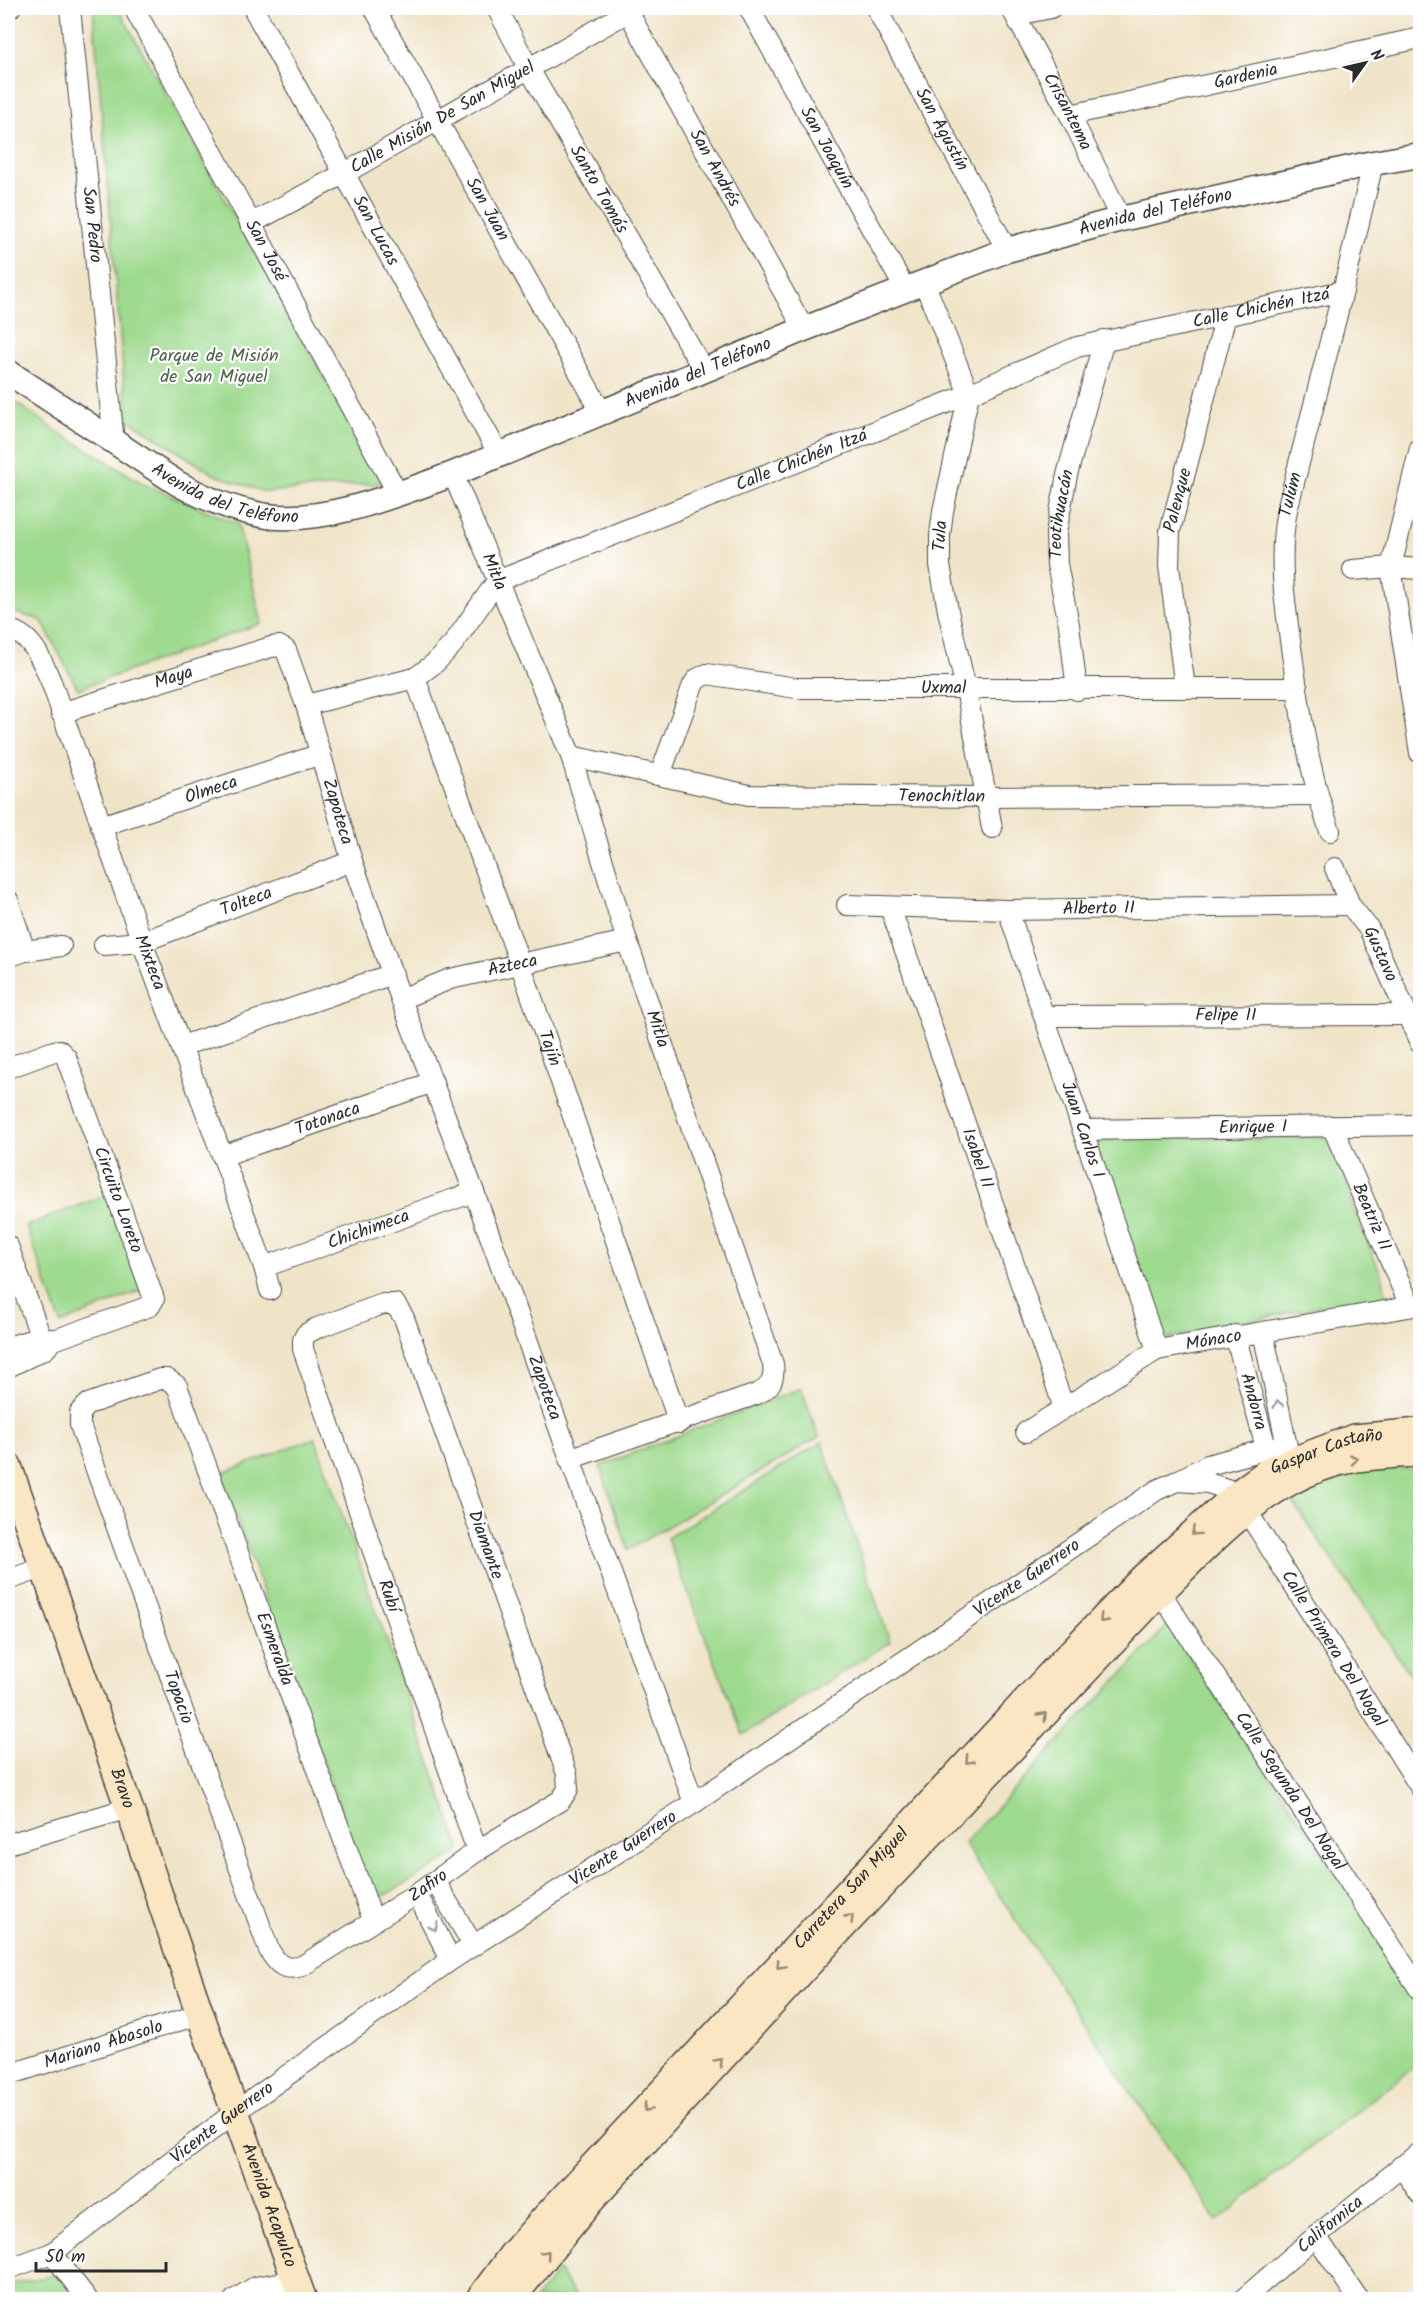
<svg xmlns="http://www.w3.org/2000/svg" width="1428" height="2307" font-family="Kalam,sans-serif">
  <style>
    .green { fill: #9eda8e; stroke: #64825c; stroke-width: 1.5 }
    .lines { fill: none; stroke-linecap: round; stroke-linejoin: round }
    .minor-casing { stroke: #494743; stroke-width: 22 }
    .tertiary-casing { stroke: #494743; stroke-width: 27 }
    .secondary-casing { stroke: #494743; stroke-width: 30 }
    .minor { stroke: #fff; stroke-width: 20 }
    .tertiary { stroke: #fff; stroke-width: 24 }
    .secondary { stroke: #fbe6c4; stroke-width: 27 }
    .oneway { stroke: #a0a0a0 }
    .oneway2 { stroke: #938878 }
    .labels { text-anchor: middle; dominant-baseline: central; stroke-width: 4.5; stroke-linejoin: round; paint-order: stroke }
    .street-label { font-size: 18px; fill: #2b2b2b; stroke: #fff }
    .park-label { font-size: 18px; fill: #4e6049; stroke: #fff }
  </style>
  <rect width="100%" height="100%" fill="#fff"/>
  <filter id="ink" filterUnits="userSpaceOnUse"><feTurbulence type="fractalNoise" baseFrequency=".0167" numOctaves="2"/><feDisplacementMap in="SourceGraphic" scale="12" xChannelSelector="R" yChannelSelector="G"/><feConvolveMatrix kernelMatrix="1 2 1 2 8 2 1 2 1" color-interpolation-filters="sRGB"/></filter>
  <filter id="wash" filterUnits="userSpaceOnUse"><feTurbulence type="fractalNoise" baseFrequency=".008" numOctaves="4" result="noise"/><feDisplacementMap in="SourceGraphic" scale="24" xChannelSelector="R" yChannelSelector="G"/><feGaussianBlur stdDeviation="1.35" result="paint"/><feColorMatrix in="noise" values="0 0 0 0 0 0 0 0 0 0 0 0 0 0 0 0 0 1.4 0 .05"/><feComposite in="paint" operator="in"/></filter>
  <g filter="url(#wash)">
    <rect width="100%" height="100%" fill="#f0e4c8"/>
    <g class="green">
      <polygon points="93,8 118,8 383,483 265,492 215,475 127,419"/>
      <polygon points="8,397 63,435 144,484 238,524 262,623 78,689 41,620 8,611"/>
      <polygon points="1321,1136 1331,1142 1347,1183 1353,1207 1383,1279 1386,1297 1376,1303 1321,1306 1166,1339 1156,1329 1095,1149 1100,1142 1111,1138 1180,1137 1251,1139"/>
      <polygon points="109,1194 142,1290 61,1324 26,1226"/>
      <polygon points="801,1388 819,1437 628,1550 600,1466"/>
      <polygon points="315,1438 460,1848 457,1854 376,1900 371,1895 221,1474"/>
      <polygon points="822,1442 890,1642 743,1735 667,1538"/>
      <polygon points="1383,1466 1420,1471 1420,1689 1292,1501 1338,1475"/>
      <polygon points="1168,1625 1420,1997 1420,2062 1217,2221 964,1843"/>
      <polygon points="558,2271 578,2299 535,2299"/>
      <polygon points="58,2274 80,2299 8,2299 8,2285"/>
    </g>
  </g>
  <g filter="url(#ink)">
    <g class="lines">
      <defs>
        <g id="minor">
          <path id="s1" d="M 70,8 L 114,442"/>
          <path id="s2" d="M 134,8 L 398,494"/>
          <path id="s3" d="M 253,8 L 498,453"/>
          <path id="s4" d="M 374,8 L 601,411"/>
          <path id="s5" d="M 497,8 L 529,69 L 704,371"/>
          <path id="s6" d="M 626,8 L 804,329"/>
          <path id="s7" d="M 749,8 L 905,289"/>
          <path id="s8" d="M 876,8 L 1007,250"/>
          <path id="s9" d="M 1011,8 L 1070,115 L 1121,219"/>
          <polyline points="8,9 10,8"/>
          <polyline points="1016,15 1051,8"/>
          <path id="s10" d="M 1070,115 L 1420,38"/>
          <path id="s11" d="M 250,224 L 345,173 L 635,8"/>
          <polyline points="924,282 969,394 943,511 940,536 940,565 948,611 966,689 992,828"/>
          <polyline points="1420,448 1391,567 1420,753"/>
          <path id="s12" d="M 453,474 L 571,756 L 627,941 L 773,1364 C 775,1380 771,1387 757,1394 L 569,1459"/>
          <polyline points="1353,570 1391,567 1420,569"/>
          <path id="s13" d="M 8,630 C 33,634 43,663 52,684 L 142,942 L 264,1267 L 270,1290"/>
          <path id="s14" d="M 415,678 L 520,963 L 679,1423"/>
          <path id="s15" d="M 1185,688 L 1169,566 L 1170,531 L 1226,315"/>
          <path id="s16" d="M 1077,690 L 1069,625 L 1057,564 L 1056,533 L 1067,475 L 1104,340"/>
          <path id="s17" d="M 306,705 L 415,678 L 435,663 L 453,644 L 497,581 L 969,394 L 1077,347 L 1343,291"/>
          <path id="s18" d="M 61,713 L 271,647 L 279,646 L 286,650 L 306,705 L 352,861 L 401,999 L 474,1192 L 694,1803"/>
          <path id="s19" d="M 571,756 L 749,795 L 987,797 L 1316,795"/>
          <path id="s20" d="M 660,775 L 693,685 L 697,679 L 707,674 L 796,688 L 1297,688"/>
          <path id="s21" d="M 101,826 L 321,754"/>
          <path id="s22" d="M 1330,831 C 1310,777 1301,718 1293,661 C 1286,611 1277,561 1287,510 L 1343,291 L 1373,163"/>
          <path id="s23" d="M 1335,868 L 1350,905 L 1369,929 L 1420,1043"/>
          <polyline points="8,900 25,951"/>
          <path id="s24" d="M 847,905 L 1008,910 L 1350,905"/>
          <path id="s25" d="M 890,907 L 1064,1408"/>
          <path id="s26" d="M 1008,910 L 1157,1350"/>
          <path id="s27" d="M 104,945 L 142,942 L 352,861"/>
          <polyline points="8,957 25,951 61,946"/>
          <path id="s28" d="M 401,999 L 450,979 L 627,941"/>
          <path id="s29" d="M 1044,1016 L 1408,1015"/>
          <polyline points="182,1046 393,974"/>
          <path id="s30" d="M 8,1068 L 54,1051 L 59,1050 L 66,1057 L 154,1299 L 150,1306 L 54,1340 L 45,1349 L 8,1367"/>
          <path id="s31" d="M 1332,1126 L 1410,1306"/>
          <path id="s32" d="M 1083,1130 L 1420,1125"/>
          <path id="s33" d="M 222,1156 L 433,1082"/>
          <polyline points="8,1246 45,1349"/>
          <path id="s34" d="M 264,1267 L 474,1192"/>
          <polyline points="1263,1332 1290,1461"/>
          <path id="s35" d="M 1235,1335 L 1272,1469"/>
          <polyline points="8,1347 40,1337 51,1339"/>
          <path id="s36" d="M 1026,1432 L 1157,1350 L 1420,1305"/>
          <polyline points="1177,1481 1208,1465 1279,1446"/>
          <polyline points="8,1580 42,1568"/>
          <path id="s37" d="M 1160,1592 L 1420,1990"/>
          <polyline points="8,1844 129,1808"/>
          <polyline points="435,1881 473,1945"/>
          <polyline points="417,1894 451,1960"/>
          <path id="s38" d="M 373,1920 L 177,1386 L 167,1379 L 160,1379 L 88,1404 L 80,1412 L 80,1425 L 269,1950 C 278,1965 284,1971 302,1966 L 417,1894 L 477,1851 L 561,1800 L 568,1789 L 567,1774 L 404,1318 L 395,1304 L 383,1304 L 317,1328 L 306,1334 L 303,1340 L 303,1349 L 477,1851"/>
          <path id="s39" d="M 8,2075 L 200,2014"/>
          <polyline points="1401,2166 1420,2194"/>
          <polyline points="1316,2236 1359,2300"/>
          <polyline points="52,2253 88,2300"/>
          <path id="s40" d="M 8,2269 L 52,2253 L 235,2112 L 451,1960 L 694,1803 L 1157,1490 L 1177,1481 L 1208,1483 L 1239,1493 L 1247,1511 L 1420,1787"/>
          <polyline points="234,2300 255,2287 295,2280"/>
          <path id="s41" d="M 1242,2300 L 1316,2236 L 1420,2152"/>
        </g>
        <g id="tertiary">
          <path id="s42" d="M 8,372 L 177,483 C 204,498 236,511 267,516 C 326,524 398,494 453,474 L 804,329 L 1007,250 L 1121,219 L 1373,163 L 1420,155"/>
        </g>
        <g id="secondary">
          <path id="s43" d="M 8,1466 L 129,1808 L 200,2014 L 303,2300"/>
          <path id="s44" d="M 479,2300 L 513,2254 L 544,2219 L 1061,1663 L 1144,1577 L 1239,1493 L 1272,1469 L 1354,1438 L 1420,1432"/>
          <path d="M 510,2300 L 591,2200 L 844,1925 L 1160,1592 C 1216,1537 1271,1474 1352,1459 C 1375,1455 1398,1454 1420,1453"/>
        </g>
      </defs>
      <use href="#minor" class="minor-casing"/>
      <use href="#tertiary" class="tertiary-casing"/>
      <use href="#secondary" class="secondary-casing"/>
      <use href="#minor" class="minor"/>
      <use href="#tertiary" class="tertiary"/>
      <use href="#secondary" class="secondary"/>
    </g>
    <defs><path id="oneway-chevron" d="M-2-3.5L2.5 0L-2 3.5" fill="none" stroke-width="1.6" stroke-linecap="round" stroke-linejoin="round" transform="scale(1.5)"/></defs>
    <g class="oneway">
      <use href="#oneway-chevron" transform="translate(1278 1404) rotate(-102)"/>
      <use href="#oneway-chevron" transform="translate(434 1927) rotate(63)"/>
    </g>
    <g class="oneway2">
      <use href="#oneway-chevron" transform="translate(1354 1459) rotate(-10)"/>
      <use href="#oneway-chevron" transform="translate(1195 1532) rotate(138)"/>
      <use href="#oneway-chevron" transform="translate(1103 1619) rotate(134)"/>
      <use href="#oneway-chevron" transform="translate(1043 1716) rotate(-46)"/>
      <use href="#oneway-chevron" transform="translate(969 1760) rotate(133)"/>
      <use href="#oneway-chevron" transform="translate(850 1918) rotate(-46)"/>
      <use href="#oneway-chevron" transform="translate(780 1965) rotate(133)"/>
      <use href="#oneway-chevron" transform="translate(719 2062) rotate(-47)"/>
      <use href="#oneway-chevron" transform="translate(647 2108) rotate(133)"/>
      <use href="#oneway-chevron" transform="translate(546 2254) rotate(-50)"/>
    </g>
  </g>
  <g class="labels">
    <g class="street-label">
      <text stroke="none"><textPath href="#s10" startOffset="180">Gardenia</textPath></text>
      <text stroke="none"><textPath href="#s9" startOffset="118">Crisantema</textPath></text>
      <text stroke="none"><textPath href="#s11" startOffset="220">Calle Misión De San Miguel</textPath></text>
      <text stroke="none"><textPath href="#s8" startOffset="138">San Agustín</textPath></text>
      <text stroke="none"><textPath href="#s7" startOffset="160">San Joaquín</textPath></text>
      <text stroke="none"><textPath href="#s6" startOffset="183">San Andrés</textPath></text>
      <text stroke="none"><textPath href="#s5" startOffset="208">Santo Tomás</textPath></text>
      <text stroke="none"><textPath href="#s4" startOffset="231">San Juan</textPath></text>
      <text stroke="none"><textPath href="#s42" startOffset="1242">Avenida del Teléfono</textPath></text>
      <text stroke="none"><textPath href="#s1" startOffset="218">San Pedro</textPath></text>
      <text stroke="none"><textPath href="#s3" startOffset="254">San Lucas</textPath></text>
      <text stroke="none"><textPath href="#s2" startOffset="276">San José</textPath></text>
      <text stroke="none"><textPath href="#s17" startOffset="1054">Calle Chichén Itzá</textPath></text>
      <text stroke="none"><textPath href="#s42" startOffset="756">Avenida del Teléfono</textPath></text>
      <text stroke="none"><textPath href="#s17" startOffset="568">Calle Chichén Itzá</textPath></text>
      <text stroke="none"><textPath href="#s42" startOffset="252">Avenida del Teléfono</textPath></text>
      <text stroke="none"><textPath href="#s22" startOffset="342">Tulúm</textPath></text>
      <text stroke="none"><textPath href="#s15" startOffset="190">Palenque</textPath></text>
      <text stroke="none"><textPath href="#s16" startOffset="178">Teotihuacán</textPath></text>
      <text transform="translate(941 536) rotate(-86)">Tula</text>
      <text stroke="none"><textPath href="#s12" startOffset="106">Mitla</textPath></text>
      <text stroke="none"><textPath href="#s18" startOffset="118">Maya</textPath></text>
      <text stroke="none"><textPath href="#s20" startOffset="352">Uxmal</textPath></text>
      <text stroke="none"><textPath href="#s21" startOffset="116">Olmeca</textPath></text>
      <text stroke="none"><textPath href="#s19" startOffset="375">Tenochitlan</textPath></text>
      <text stroke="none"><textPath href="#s18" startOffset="406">Zapoteca</textPath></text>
      <text stroke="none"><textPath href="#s27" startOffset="150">Tolteca</textPath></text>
      <text stroke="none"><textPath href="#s24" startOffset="252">Alberto II</textPath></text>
      <text stroke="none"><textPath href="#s23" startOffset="98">Gustavo</textPath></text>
      <text stroke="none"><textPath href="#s13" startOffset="368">Mixteca</textPath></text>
      <text stroke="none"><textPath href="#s28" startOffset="117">Azteca</textPath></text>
      <text stroke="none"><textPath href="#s29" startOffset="182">Felipe II</textPath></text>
      <text stroke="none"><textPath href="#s12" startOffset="592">Mitla</textPath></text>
      <text stroke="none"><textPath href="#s14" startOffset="394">Tajín</textPath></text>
      <text stroke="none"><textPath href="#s33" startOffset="112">Totonaca</textPath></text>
      <text stroke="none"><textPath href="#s32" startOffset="170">Enrique I</textPath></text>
      <text stroke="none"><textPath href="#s26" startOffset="232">Juan Carlos I</textPath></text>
      <text stroke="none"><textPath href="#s25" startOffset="266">Isabel II</textPath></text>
      <text stroke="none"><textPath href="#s30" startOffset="216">Circuito Loreto</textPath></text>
      <text stroke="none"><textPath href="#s31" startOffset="99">Beatriz II</textPath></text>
      <text stroke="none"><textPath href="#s34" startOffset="111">Chichimeca</textPath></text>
      <text stroke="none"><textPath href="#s36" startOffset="212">Mónaco</textPath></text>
      <text stroke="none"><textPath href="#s18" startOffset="1018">Zapoteca</textPath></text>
      <text stroke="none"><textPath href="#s35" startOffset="69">Andorra</textPath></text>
      <text stroke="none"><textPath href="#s44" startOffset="1208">Gaspar Castaño</textPath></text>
      <text transform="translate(485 1545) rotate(70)">Diamante</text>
      <text stroke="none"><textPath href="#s40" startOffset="1233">Vicente Guerrero</textPath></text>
      <text stroke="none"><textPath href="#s38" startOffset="2496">Rubí</textPath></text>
      <text transform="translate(274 1649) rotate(70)">Esmeralda</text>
      <text stroke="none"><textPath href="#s40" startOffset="1658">Calle Primera Del Nogal</textPath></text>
      <text stroke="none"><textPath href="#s38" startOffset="978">Topacio</textPath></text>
      <text stroke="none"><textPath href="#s43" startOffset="342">Bravo</textPath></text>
      <text stroke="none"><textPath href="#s37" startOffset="238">Calle Segunda Del Nogal</textPath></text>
      <text stroke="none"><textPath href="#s40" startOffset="747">Vicente Guerrero</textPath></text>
      <text stroke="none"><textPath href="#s38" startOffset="1437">Zafiro</textPath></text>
      <text stroke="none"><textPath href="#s44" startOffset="555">Carretera San Miguel</textPath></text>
      <text stroke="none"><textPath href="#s39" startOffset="100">Mariano Abasolo</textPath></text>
      <text stroke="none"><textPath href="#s40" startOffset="261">Vicente Guerrero</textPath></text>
      <text stroke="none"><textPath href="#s43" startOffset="784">Avenida Acapulco</textPath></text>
      <text stroke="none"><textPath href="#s41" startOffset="116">Californica</textPath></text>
    </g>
    <g class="park-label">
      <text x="214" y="356">Parque de Misión<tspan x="214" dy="21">de San Miguel</tspan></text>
    </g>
  </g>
  <rect width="1428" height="2307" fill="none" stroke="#fff" stroke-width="30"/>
  <g transform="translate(1365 63) rotate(56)" stroke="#ffffff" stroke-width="4.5" paint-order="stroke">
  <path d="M0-4.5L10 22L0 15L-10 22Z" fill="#2b2b2b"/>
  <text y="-9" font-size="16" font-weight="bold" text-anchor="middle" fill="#2b2b2b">N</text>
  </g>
  <path d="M36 2262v9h130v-9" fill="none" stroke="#2b2b2b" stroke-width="3"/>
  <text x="45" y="2262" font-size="18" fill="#2b2b2b" stroke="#ffffff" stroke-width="4.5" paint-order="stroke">50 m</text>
</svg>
